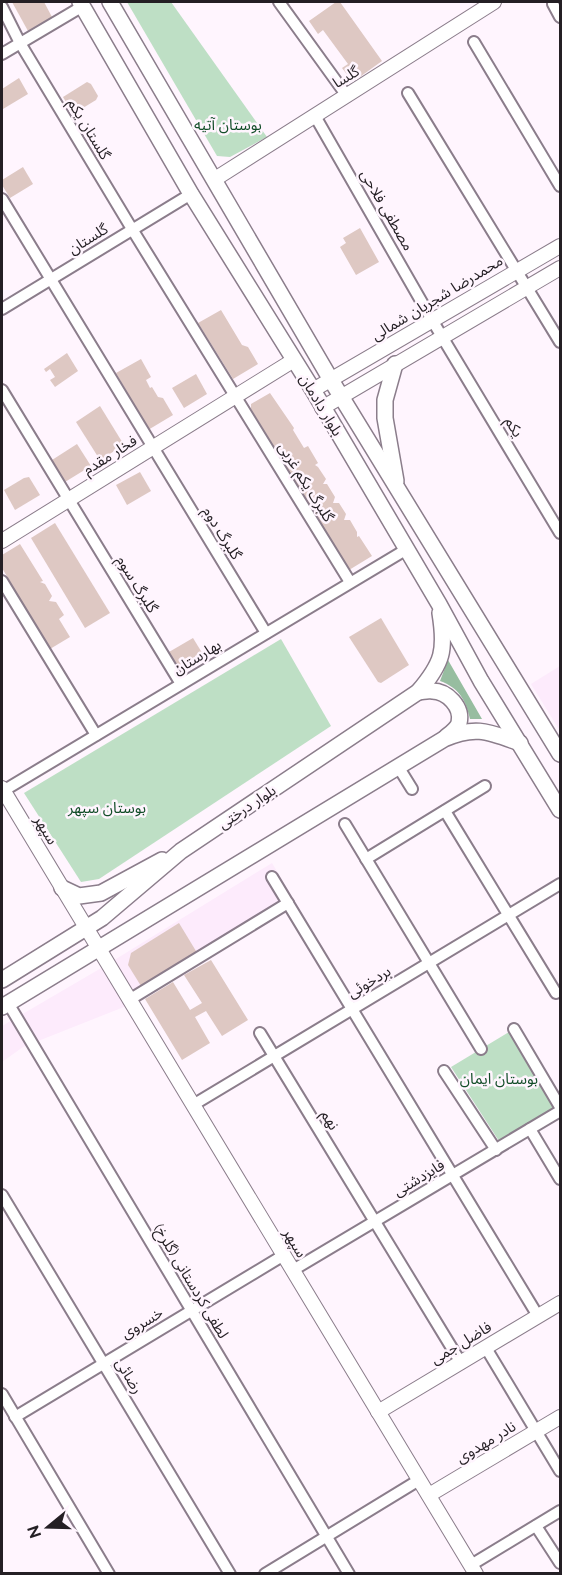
<svg xmlns="http://www.w3.org/2000/svg" width="562" height="1575" font-family="Raleway,'Noto Sans Arabic',sans-serif">
  <style>
    .built { fill: #fdebfc }
    .green { fill: #bedfc5 }
    .forest { fill: #97bda0 }
    .building { fill: #dec8c3 }
    .lines { fill: none; stroke-linecap: round; stroke-linejoin: round }
    .minor-casing { stroke: #8b7d8b; stroke-width: 14 }
    .tertiary-casing { stroke: #8b7d8b; stroke-width: 16 }
    .secondary-casing { stroke: #8b7d8b; stroke-width: 18 }
    .minor { stroke: #fff; stroke-width: 10 }
    .tertiary { stroke: #fff; stroke-width: 14 }
    .secondary { stroke: #fff; stroke-width: 15 }
    .labels { text-anchor: middle; dominant-baseline: central; stroke-width: 5; stroke-linejoin: round; paint-order: stroke }
    .street-label { font-size: 15px; fill: #241f24; stroke: #fff5fe }
    .park-label { font-size: 15px; fill: #114d27; stroke: #fff5fe }
  </style>
  <rect width="100%" height="100%" fill="#fff5fe"/>
  <g class="built">
    <polygon points="560,666 560,731 531,684"/>
    <polygon points="272,863 297,905 139,1001 23,1047 2,1062 2,1026 103,967"/>
  </g>
  <g class="green">
    <polygon points="127,2 171,2 267,137 230,157 217,156"/>
    <polygon points="281,639 331,726 99,879 81,882 24,793"/>
    <polygon points="509,1032 555,1107 499,1141 451,1067"/>
  </g>
  <path class="forest" d="M 448,660 L 482,719 L 470,719 C 466,700 459,688 440,681 Z"/>
  <g class="building">
    <polygon points="12,2 44,2 52,17 28,31"/>
    <polygon points="336,2 340,2 382,61 357,79 349,77 342,68 348,64 323,30 318,34 309,21"/>
    <polygon points="19,78 28,94 3,109 2,89"/>
    <polygon points="87,82 91,84 98,96 96,100 73,114 63,97"/>
    <polygon points="23,167 33,184 10,198 2,185 2,180"/>
    <polygon points="360,228 379,262 356,275 340,247 346,243 343,238"/>
    <polygon points="221,310 242,345 248,347 258,364 233,379 198,323"/>
    <polygon points="67,353 78,371 55,387 50,380 55,377 50,369 46,372 44,369"/>
    <polygon points="141,359 151,377 146,380 150,388 152,387 158,397 163,398 173,415 148,430 124,394 127,392 116,373"/>
    <polygon points="196,374 207,394 184,408 172,388"/>
    <polygon points="270,393 294,428 293,430 304,448 308,446 318,463 315,465 318,467 326,479 323,484 327,484 335,497 333,503 339,503 346,514 344,520 350,520 357,532 357,537 359,536 372,556 349,570 251,409 251,404"/>
    <polygon points="100,406 124,445 100,460 76,422"/>
    <polygon points="77,444 91,466 65,482 52,460"/>
    <polygon points="140,472 151,491 127,505 116,485"/>
    <polygon points="29,477 40,495 15,510 4,490 24,478"/>
    <polygon points="55,523 110,613 85,628 31,538"/>
    <polygon points="20,544 43,581 40,582 45,584 52,596 49,601 56,602 64,615 59,619 70,637 50,649 2,568 2,555"/>
    <polygon points="381,618 409,665 381,683 378,682 349,637"/>
    <polygon points="193,638 204,656 181,671 169,652"/>
    <polygon points="179,923 199,956 151,986 141,986 128,965 131,953"/>
    <polygon points="211,960 248,1020 222,1036 206,1011 195,1017 210,1043 182,1060 145,999 173,982 190,1010 202,1003 184,975"/>
  </g>
  <g class="lines">
    <defs>
      <g id="minor">
        <polyline points="279,2 347,96"/>
        <polyline points="553,4 560,17"/>
        <polyline points="2,7 20,43 132,229 350,582"/>
        <polyline points="474,42 560,186"/>
        <polyline points="2,54 83,6"/>
        <polyline points="408,93 560,342"/>
        <polyline points="315,116 432,320 560,533"/>
        <polyline points="2,199 266,633"/>
        <polyline points="2,309 191,194"/>
        <polyline points="2,390 181,684"/>
        <polyline points="2,581 96,735"/>
        <polyline points="399,768 412,789"/>
        <polyline points="3,791 407,549"/>
        <polyline points="445,811 556,993"/>
        <polyline points="345,824 481,1049"/>
        <polyline points="366,859 485,786"/>
        <polyline points="272,877 538,1316"/>
        <polyline points="129,1000 288,903"/>
        <polyline points="8,1003 349,1574"/>
        <polyline points="514,1029 560,1107"/>
        <polyline points="260,1033 461,1363"/>
        <polyline points="444,1071 496,1150"/>
        <polyline points="193,1105 560,884"/>
        <polyline points="530,1129 560,1179"/>
        <polyline points="2,1195 230,1574"/>
        <polyline points="293,1270 560,1111"/>
        <polyline points="486,1348 560,1471"/>
        <polyline points="2,1394 109,1574"/>
        <polyline points="15,1417 284,1255"/>
        <polyline points="536,1526 560,1563"/>
        <polyline points="471,1565 560,1511"/>
        <polyline points="265,1574 419,1480"/>
      </g>
      <g id="tertiary">
        <polyline points="215,179 494,2"/>
        <polyline points="313,390 560,246"/>
        <polyline points="322,408 560,268"/>
        <polyline points="2,541 294,360"/>
        <polyline points="2,788 476,1574"/>
        <polyline points="378,1412 560,1303"/>
        <polyline points="429,1495 560,1417"/>
      </g>
      <g id="secondary">
        <polyline points="80,2 191,194 313,390 439,604 481,681 560,810"/>
        <polyline points="110,2 331,380 560,754"/>
        <polyline points="395,364 385,400 385,418 396,481"/>
        <path d="M 418,692 C 422,692 427,690 432,691 C 447,691 463,707 459,723 C 457,729 451,733 446,737"/>
        <polyline points="62,888 79,896 101,893 162,860"/>
        <path d="M 2,980 L 102,918 L 181,851 L 418,692 C 443,663 446,650 440,613"/>
        <path d="M 2,1007 L 444,739 C 476,725 489,732 520,743"/>
      </g>
    </defs>
    <use href="#minor" class="minor-casing"/>
    <use href="#tertiary" class="tertiary-casing"/>
    <use href="#secondary" class="secondary-casing"/>
    <use href="#minor" class="minor"/>
    <use href="#tertiary" class="tertiary"/>
    <use href="#secondary" class="secondary"/>
  </g>
  <g class="labels">
    <g class="street-label">
      <text transform="translate(346 77) rotate(-32)">گلسا</text>
      <text transform="translate(89 129) rotate(59)">گلستان یکم</text>
      <text transform="translate(387 210) rotate(60)">مصطفی فلاحی</text>
      <text transform="translate(88 239) rotate(-32)">گلستان</text>
      <text transform="translate(437 298) rotate(-31)">محمدرضا شجریان شمالی</text>
      <text transform="translate(321 405) rotate(59)">بلوار دادمان</text>
      <text transform="translate(514 427) rotate(59)">یکم</text>
      <text transform="translate(110 455) rotate(-32)">فخار مقدم</text>
      <text transform="translate(306 482) rotate(58)">گلبرگ یکم غربی</text>
      <text transform="translate(222 533) rotate(58)">گلبرگ دوم</text>
      <text transform="translate(137 584) rotate(58)">گلبرگ سوم</text>
      <text transform="translate(197 657) rotate(-31)">بهارستان</text>
      <text transform="translate(247 807) rotate(-34)">بلوار درختی</text>
      <text transform="translate(46 830) rotate(59)">سپهر</text>
      <text transform="translate(369 982) rotate(-31)">بردخوئی</text>
      <text transform="translate(330 1120) rotate(59)">نهم</text>
      <text transform="translate(419 1178) rotate(-31)">فایزدشتی</text>
      <text transform="translate(295 1243) rotate(59)">سپهر</text>
      <text transform="translate(191 1281) rotate(59)">لطفی کردستانی (گلرخ)</text>
      <text transform="translate(142 1323) rotate(-31)">خسروی</text>
      <text transform="translate(461 1343) rotate(-31)">فاضل جمی</text>
      <text transform="translate(129 1376) rotate(59)">رضائی</text>
      <text transform="translate(486 1442) rotate(-31)">نادر مهدوی</text>
    </g>
    <g class="park-label">
      <text x="228" y="125">بوستان آتیه</text>
      <text x="107" y="808">بوستان سپهر</text>
      <text x="499" y="1079">بوستان ایمان</text>
    </g>
  </g>
  <rect width="562" height="1575" fill="none" stroke="#241f24" stroke-width="6"/>
  <g transform="translate(48 1527) rotate(251)" stroke="#fff5fe" stroke-width="4.5" paint-order="stroke">
  <path d="M0-4.5L10 22L0 15L-10 22Z" fill="#241f24"/>
  <text y="-9" font-size="16" font-weight="bold" text-anchor="middle" fill="#241f24">N</text>
  </g>
</svg>
